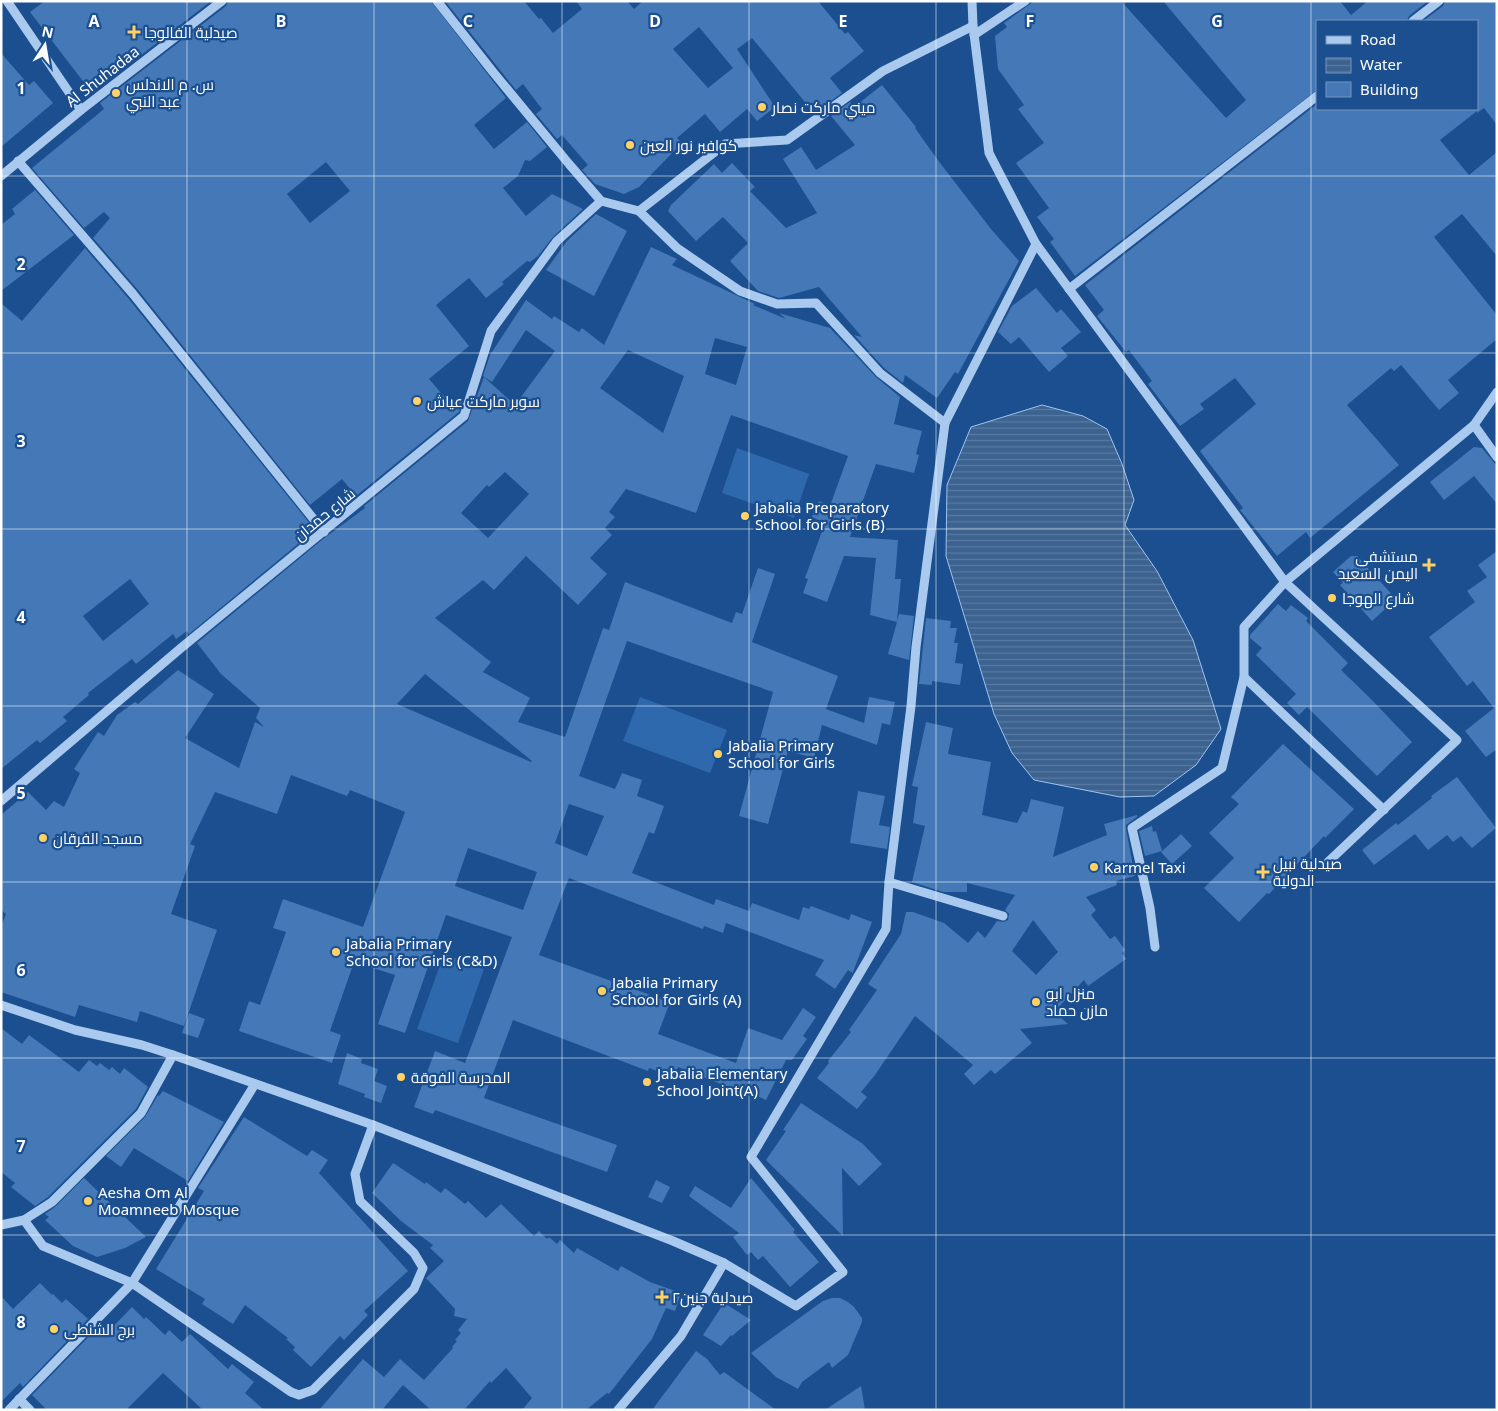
<svg xmlns="http://www.w3.org/2000/svg" width="1498" height="1411" font-family="'Noto Sans',Cairo,sans-serif">
  <style>
    .pitch { fill: #2e69ad }
    .water { fill: url(#water-rules); stroke: #9cc4f0 }
    .building { fill: #4478b7; fill-rule: evenodd }
    .lines { fill: none; stroke-linecap: round; stroke-linejoin: round }
    .minor { stroke: #a9c9ee; stroke-width: 9 }
    .grid { fill: none; stroke: #fff; stroke-width: 1; stroke-opacity: 0.55 }
    .poi-dot { fill: #ffd166; stroke: #1b4f8f; stroke-width: 2 }
    .labels { text-anchor: middle; dominant-baseline: central; stroke-width: 4.5; stroke-linejoin: round; paint-order: stroke }
    .poi-label { font-size: 15px; fill: #fff; stroke: #1b4f8f; text-anchor: start }
    .street-label { font-size: 15px; fill: #fff; stroke: #1b4f8f }
    .grid-label { font-size: 16px; text-anchor: middle; font-weight: bold; fill: #fff; stroke: #1b4f8f; stroke-width: 4.5; stroke-linejoin: round; paint-order: stroke }
  </style>
  <defs>
    <pattern id="water-rules" width="6" height="5" patternUnits="userSpaceOnUse" patternTransform="scale(1.25)"><rect width="6" height="5" fill="#3c6290"/><path d="M0 2.5h6" fill="none" stroke="#597aa1"/></pattern>
  </defs>
  <rect width="100%" height="100%" fill="#1b4f8f"/>
  <g class="pitch">
    <polygon points="737,448 809,474 794,518 722,493"/>
    <polygon points="640,697 727,730 710,773 623,741"/>
    <polygon points="444,954 484,969 458,1043 417,1029"/>
  </g>
  <polygon class="water" points="1042,405 1083,416 1107,429 1122,464 1134,500 1125,525 1157,571 1193,640 1221,729 1196,765 1154,796 1120,797 1034,780 1012,753 994,714 946,556 947,485 971,427"/>
  <g class="building">
    <polygon points="45,1 211,1 92,93 30,12"/>
    <path d="M 228,1 L 431,1 L 506,98 L 474,125 L 494,149 L 527,122 L 547,147 L 530,161 L 525,160 L 518,176 L 503,188 L 526,216 L 552,194 L 583,209 L 553,237 L 538,256 L 530,262 L 527,261 L 502,282 L 504,284 L 486,298 L 469,278 L 436,305 L 469,346 L 429,379 L 454,408 L 463,399 L 459,412 L 356,496 L 342,479 L 310,505 L 138,290 L 93,238 L 110,218 L 104,212 L 84,228 L 32,168 L 104,109 L 100,103 L 226,6 ZM 326,162 L 350,191 L 310,223 L 287,194 Z"/>
    <path d="M 445,1 L 524,1 L 539,19 L 541,18 L 553,33 L 582,9 L 576,1 L 627,1 L 634,9 L 643,1 L 818,1 L 845,34 L 848,32 L 864,51 L 830,78 L 842,93 L 814,113 L 752,38 L 737,49 L 775,107 L 757,121 L 747,109 L 720,132 L 705,114 L 677,138 L 682,143 L 639,187 L 624,194 L 595,184 L 582,170 L 588,165 L 562,135 L 557,139 L 536,114 L 542,109 L 523,84 L 516,90 ZM 699,27 L 733,68 L 708,88 L 673,49 Z"/>
    <polygon points="1034,1 1121,1 1226,118 1246,100 1163,1 1340,1 1351,15 1368,1 1428,1 1409,16 1407,21 1317,21 1317,90 1075,276 1050,242 1054,239 1037,217 1049,208 1016,163 1044,143 1018,109 1024,105 998,69 995,36 1007,27 1004,23"/>
    <polygon points="1445,1 1497,1 1497,125 1484,108 1477,113 1477,111 1440,140 1469,175 1497,152 1497,256 1462,214 1434,237 1497,315 1497,339 1448,380 1459,393 1439,410 1401,365 1394,371 1391,368 1347,405 1399,465 1310,538 1306,532 1277,556 1240,510 1243,508 1200,451 1256,404 1235,378 1200,404 1204,409 1180,426 1148,384 1152,381 1129,350 1126,352 1097,316 1104,310 1085,285 1317,104 1317,109 1477,109 1477,21 1423,21 1443,6"/>
    <polygon points="1,53 29,85 34,81 53,103 1,147"/>
    <polygon points="882,85 916,127 915,128 940,163 991,229 1019,261 958,374 955,372 937,398 905,375 903,383 884,368 854,335 862,337 819,287 779,298 758,291 730,261 748,243 723,217 696,241 668,211 671,205 714,164 722,173 732,163 755,187 750,191 786,228 817,213 783,159 801,147 816,170 855,145 831,116 850,102 854,107"/>
    <polygon points="35,190 74,235 1,291 1,225 15,214 12,209"/>
    <polygon points="596,214 627,231 594,296 546,270 567,241"/>
    <path d="M 651,247 L 677,259 L 672,265 L 755,304 L 753,305 L 786,319 L 779,313 L 830,328 L 876,377 L 900,397 L 894,424 L 922,431 L 916,454 L 919,455 L 914,473 L 876,464 L 850,537 L 898,540 L 895,579 L 901,579 L 897,621 L 899,614 L 914,616 L 909,660 L 888,654 L 897,622 L 870,615 L 876,558 L 844,556 L 827,602 L 803,593 L 808,579 L 805,578 L 825,523 L 812,517 L 819,501 L 830,506 L 848,456 L 731,415 L 696,513 L 626,489 L 609,512 L 615,517 L 605,528 L 612,535 L 590,558 L 607,574 L 578,605 L 526,556 L 494,590 L 483,580 L 435,618 L 491,662 L 483,672 L 530,698 L 518,722 L 565,737 L 603,628 L 609,630 L 625,582 L 732,623 L 736,612 L 742,614 L 758,568 L 775,574 L 752,642 L 838,676 L 826,709 L 864,723 L 869,697 L 895,702 L 890,725 L 882,723 L 877,745 L 822,725 L 814,758 L 788,751 L 768,824 L 739,816 L 773,692 L 627,641 L 579,776 L 615,789 L 622,773 L 642,780 L 637,796 L 664,806 L 654,834 L 649,832 L 632,873 L 714,905 L 716,899 L 749,911 L 752,903 L 799,920 L 803,907 L 809,909 L 811,906 L 849,920 L 851,914 L 872,922 L 853,972 L 853,973 L 848,970 L 835,989 L 815,975 L 824,960 L 726,923 L 723,933 L 704,926 L 703,929 L 569,878 L 539,955 L 670,1002 L 658,1034 L 736,1063 L 748,1028 L 782,1040 L 803,1008 L 816,1017 L 803,1036 L 807,1039 L 792,1060 L 786,1060 L 766,1100 L 757,1096 L 756,1098 L 678,1067 L 674,1077 L 649,1068 L 648,1071 L 513,1020 L 484,1098 L 617,1145 L 607,1172 L 435,1110 L 433,1114 L 414,1107 L 435,1051 L 465,1063 L 512,937 L 446,915 L 405,1033 L 378,1024 L 395,975 L 354,962 L 330,1031 L 341,1035 L 332,1063 L 239,1031 L 249,1001 L 260,1005 L 286,932 L 273,928 L 283,899 L 363,927 L 405,812 L 350,790 L 347,796 L 291,775 L 277,814 L 215,792 L 190,844 L 195,846 L 171,914 L 217,930 L 184,1026 L 140,1011 L 137,1022 L 79,1005 L 75,1017 L 1,992 L 1,927 L 6,914 L 1,910 L 1,815 L 28,792 L 46,810 L 54,801 L 64,807 L 80,773 L 74,769 L 98,732 L 104,736 L 117,715 L 135,702 L 138,704 L 178,670 L 214,694 L 185,738 L 239,768 L 255,722 L 264,727 L 256,718 L 260,708 L 221,674 L 197,643 L 323,539 L 365,508 L 364,506 L 468,421 L 484,377 L 515,405 L 555,351 L 526,330 L 492,382 L 483,376 L 490,355 L 526,300 L 552,319 L 554,316 L 579,332 L 582,328 L 604,345 ZM 715,338 L 747,347 L 736,385 L 705,374 ZM 628,350 L 684,376 L 663,433 L 600,388 ZM 505,472 L 529,494 L 488,538 L 461,513 L 487,485 L 489,487 ZM 425,674 L 532,761 L 531,762 L 397,704 ZM 569,804 L 604,816 L 587,856 L 555,843 ZM 468,848 L 537,872 L 523,910 L 455,886 Z"/>
    <path d="M 85,248 L 128,298 L 315,530 L 189,634 L 187,631 L 176,639 L 173,634 L 136,664 L 132,659 L 88,693 L 89,695 L 63,717 L 67,721 L 40,743 L 37,740 L 1,769 L 1,303 L 22,321 ZM 130,579 L 149,604 L 103,641 L 83,616 Z"/>
    <polygon points="1036,288 1057,313 1061,309 1081,332 1061,348 1068,356 1049,372 1019,337 1011,344 998,332 1012,306"/>
    <polygon points="1474,447 1482,448 1497,466 1497,504 1474,476 1444,500 1430,482"/>
    <polygon points="1497,551 1497,749 1486,757 1465,731 1494,708 1473,681 1467,686 1429,637 1475,602 1467,591 1487,577 1478,565"/>
    <polygon points="1351,556 1357,556 1396,599 1372,621 1340,585 1343,583 1333,572"/>
    <polygon points="1278,604 1286,611 1291,605 1308,618 1306,621 1348,663 1341,670 1371,699 1412,742 1377,776 1307,707 1299,715 1287,703 1296,694 1256,655 1262,648 1250,638 1250,635"/>
    <polygon points="926,618 951,621 950,628 957,628 954,643 958,643 955,663 963,664 960,685 932,681 932,685 919,684"/>
    <path d="M 926,722 L 953,728 L 948,754 L 991,762 L 982,815 L 1017,823 L 1023,811 L 1027,813 L 1031,799 L 1064,807 L 1053,857 L 1107,835 L 1104,824 L 1137,815 L 1137,817 L 1126,825 L 1126,829 L 1135,876 L 1116,881 L 1117,885 L 1086,897 L 1096,910 L 1091,915 L 1110,939 L 1115,936 L 1125,950 L 1122,953 L 1126,959 L 1088,986 L 1084,980 L 1054,1012 L 1068,1024 L 1020,1029 L 1032,1043 L 995,1074 L 991,1070 L 974,1085 L 964,1074 L 973,1065 L 915,1016 L 875,1075 L 861,1092 L 867,1097 L 857,1109 L 817,1078 L 829,1063 L 828,1061 L 851,1032 L 849,1030 L 877,990 L 868,984 L 901,934 L 906,912 L 913,912 L 944,923 L 968,943 L 978,931 L 985,938 L 997,921 L 1004,922 L 1008,920 L 1009,914 L 1005,910 L 1015,895 L 967,883 L 967,892 L 943,892 L 912,882 L 925,826 L 913,823 L 918,787 L 912,786 ZM 1033,920 L 1058,952 L 1036,975 L 1012,951 Z"/>
    <polygon points="1283,744 1354,809 1325,838 1324,836 1269,894 1267,893 1239,922 1204,888 1234,858 1209,833 1239,804 1231,797"/>
    <polygon points="1457,777 1496,828 1472,848 1461,836 1453,842 1447,835 1428,850 1415,834 1374,865 1362,850 1396,823 1398,825 1432,798 1431,796"/>
    <polygon points="858,791 885,796 879,825 890,827 887,849 850,843"/>
    <polygon points="1152,826 1153,832 1156,831 1162,851 1145,856 1139,831"/>
    <polygon points="1181,834 1192,846 1172,864 1161,852"/>
    <polygon points="189,1013 205,1019 198,1038 182,1033"/>
    <polygon points="1,1028 22,1044 29,1035 79,1072 89,1060 97,1066 100,1063 109,1070 112,1067 120,1074 124,1068 148,1087 136,1109 48,1197 35,1206 11,1187 15,1183 1,1172"/>
    <polygon points="347,1053 362,1059 361,1063 378,1069 374,1081 387,1086 381,1103 364,1097 365,1094 338,1084"/>
    <polygon points="163,1091 224,1122 188,1181 134,1148 121,1167 106,1156 145,1117 158,1095 159,1096"/>
    <polygon points="801,1103 863,1144 882,1164 859,1186 842,1168 843,1236 766,1160 786,1131 783,1130"/>
    <polygon points="244,1117 307,1156 312,1150 328,1160 319,1173 408,1271 364,1311 368,1315 344,1340 340,1336 311,1367 293,1350 295,1347 286,1339 288,1338 245,1305 233,1324 202,1304 205,1299 156,1269 204,1191 198,1188"/>
    <polygon points="393,1163 425,1184 426,1182 441,1193 445,1188 465,1204 468,1201 486,1218 501,1204 534,1236 539,1231 547,1239 549,1237 557,1244 560,1240 574,1253 577,1248 618,1271 621,1266 650,1282 681,1293 675,1311 666,1308 652,1339 609,1394 607,1393 586,1410 522,1410 532,1398 506,1368 491,1383 490,1381 464,1410 431,1410 403,1385 382,1410 319,1410 363,1359 384,1377 400,1359 424,1380 453,1348 452,1347 457,1341 455,1340 461,1333 458,1330 467,1319 454,1316 455,1309 426,1278 444,1261 430,1248 433,1245 401,1221 372,1193"/>
    <polygon points="84,1178 146,1237 125,1248 97,1257 73,1246 45,1220 49,1217 45,1214 56,1206"/>
    <polygon points="751,1178 795,1230 793,1232 819,1262 790,1287 763,1256 758,1260 751,1252 747,1255 733,1237 739,1233 689,1196 695,1186 731,1208"/>
    <polygon points="656,1180 670,1187 662,1203 648,1197"/>
    <polygon points="40,1283 52,1295 53,1294 62,1303 66,1299 88,1319 23,1387 20,1383 1,1402 1,1296 13,1309"/>
    <polygon points="832,1298 840,1298 848,1302 854,1307 862,1318 862,1322 848,1355 832,1368 829,1362 802,1382 798,1389 776,1377 751,1353 823,1301"/>
    <polygon points="724,1303 751,1320 732,1336 731,1335 721,1346 703,1335"/>
    <polygon points="132,1307 144,1319 146,1317 165,1335 169,1330 182,1342 190,1334 228,1369 232,1364 254,1382 245,1393 264,1410 203,1410 163,1373 126,1410 47,1410 32,1395 97,1328 105,1335"/>
    <polygon points="696,1351 707,1359 720,1375 724,1372 776,1410 652,1410"/>
    <polygon points="861,1386 865,1410 825,1410"/>
  </g>
  <g class="lines">
    <g class="minor">
      <polyline points="7,1 81,110"/>
      <polyline points="437,1 493,72 569,164 601,201 639,211 677,248 740,291 777,304 816,303 880,373 945,423"/>
      <polyline points="972,1 973,26 989,153 1036,244 1285,582 1457,740 1328,862"/>
      <polyline points="1413,21 1439,1"/>
      <polyline points="974,35 1025,1"/>
      <polyline points="18,161 133,294 324,532"/>
      <polyline points="1,176 81,110 222,1"/>
      <polyline points="639,211 725,144 787,140 883,71 973,26"/>
      <polyline points="1069,289 1317,96"/>
      <polyline points="1474,425 1497,457"/>
      <polyline points="1244,677 1384,810"/>
      <polyline points="1,801 181,648 464,416 491,331 557,241 601,201"/>
      <polyline points="889,882 1003,916"/>
      <polyline points="1155,947 1150,908 1132,828 1222,768 1244,677 1244,627 1285,582 1474,425 1497,392"/>
      <polyline points="1,1005 75,1030 142,1045 173,1055 373,1125 673,1241 724,1263 796,1306 843,1272 751,1157 886,929 889,882 911,706 916,647 945,423 1036,244"/>
      <polyline points="24,1220 43,1246 132,1283 291,1392 299,1395 313,1390 414,1289 423,1268 414,1253 360,1201 355,1174 373,1125"/>
      <polyline points="1,1225 24,1220 52,1202 141,1113 173,1055"/>
      <polyline points="19,1399 30,1410"/>
      <polyline points="9,1410 132,1283 255,1084"/>
      <polyline points="618,1410 681,1336 724,1263"/>
    </g>
  </g>
  <path class="grid" d="M 187,1 L 187,1410M 374,1 L 374,1410M 562,1 L 562,1410M 749,1 L 749,1410M 936,1 L 936,1410M 1124,1 L 1124,1410M 1311,1 L 1311,1410M 1,176 L 1497,176M 1,353 L 1497,353M 1,529 L 1497,529M 1,706 L 1497,706M 1,882 L 1497,882M 1,1058 L 1497,1058M 1,1235 L 1497,1235"/>
  <g class="poi-dot">
    <path d="M131.5 24.5h5v5h5v5h-5v5h-5v-5h-5v-5h5z"/>
    <circle cx="116" cy="93" r="5"/>
    <circle cx="762" cy="107" r="5"/>
    <circle cx="630" cy="145" r="5"/>
    <circle cx="417" cy="401" r="5"/>
    <circle cx="745" cy="516" r="5"/>
    <path d="M1426.5 557.5h5v5h5v5h-5v5h-5v-5h-5v-5h5z"/>
    <circle cx="1332" cy="598" r="5"/>
    <circle cx="718" cy="754" r="5"/>
    <circle cx="43" cy="838" r="5"/>
    <circle cx="1094" cy="867" r="5"/>
    <path d="M1260.5 864.5h5v5h5v5h-5v5h-5v-5h-5v-5h5z"/>
    <circle cx="336" cy="952" r="5"/>
    <circle cx="602" cy="991" r="5"/>
    <circle cx="1036" cy="1002" r="5"/>
    <circle cx="401" cy="1077" r="5"/>
    <circle cx="647" cy="1082" r="5"/>
    <circle cx="88" cy="1201" r="5"/>
    <path d="M659.5 1289.5h5v5h5v5h-5v5h-5v-5h-5v-5h5z"/>
    <circle cx="54" cy="1329" r="5"/>
  </g>
  <g class="labels">
    <g class="poi-label">
      <text x="144" y="32">صيدلية الفالوجا</text>
      <text x="126" y="84">س. م الاندلس<tspan x="126" dy="17">عبد النبي</tspan></text>
      <text x="772" y="107">ميني ماركت نصار</text>
      <text x="640" y="145">كوافير نور العين</text>
      <text x="427" y="401">سوبر ماركت عياش</text>
      <text x="755" y="507">Jabalia Preparatory<tspan x="755" dy="17">School for Girls (B)</tspan></text>
      <text x="1418" y="556" text-anchor="end">مستشفى<tspan x="1418" dy="17">اليمن السعيد</tspan></text>
      <text x="1342" y="598">شارع الهوجا</text>
      <text x="728" y="745">Jabalia Primary<tspan x="728" dy="17">School for Girls</tspan></text>
      <text x="53" y="838">مسجد الفرقان</text>
      <text x="1273" y="863">صيدلية نبيل<tspan x="1273" dy="17">الدولية</tspan></text>
      <text x="1104" y="867">Karmel Taxi</text>
      <text x="346" y="943">Jabalia Primary<tspan x="346" dy="17">School for Girls (C&amp;D)</tspan></text>
      <text x="612" y="982">Jabalia Primary<tspan x="612" dy="17">School for Girls (A)</tspan></text>
      <text x="1046" y="993">منزل ابو<tspan x="1046" dy="17">مازن حماد</tspan></text>
      <text x="657" y="1073">Jabalia Elementary<tspan x="657" dy="17">School Joint(A)</tspan></text>
      <text x="411" y="1077">المدرسة الفوقة</text>
      <text x="98" y="1192">Aesha Om Al<tspan x="98" dy="17">Moamneeb Mosque</tspan></text>
      <text x="672" y="1297">صيدلية جنين٢</text>
      <text x="64" y="1329">برج الشنطى</text>
    </g>
    <g class="street-label">
      <text transform="translate(102 76) rotate(-38)">Al Shuhadaa</text>
      <text transform="translate(324 514) rotate(-39)">شارع حمدان</text>
    </g>
  </g>
  <g class="grid-label">
    <text x="94" y="27">A</text>
    <text x="281" y="27">B</text>
    <text x="468" y="27">C</text>
    <text x="655" y="27">D</text>
    <text x="843" y="27">E</text>
    <text x="1030" y="27">F</text>
    <text x="1217" y="27">G</text>
    <text x="21" y="94">1</text>
    <text x="21" y="270">2</text>
    <text x="21" y="447">3</text>
    <text x="21" y="623">4</text>
    <text x="21" y="799">5</text>
    <text x="21" y="976">6</text>
    <text x="21" y="1152">7</text>
    <text x="21" y="1328">8</text>
  </g>
  <rect width="1498" height="1411" fill="none" stroke="#ffffff" stroke-width="5"/>
  <rect x="1316" y="20" width="162" height="90" fill="#1b4f8f" stroke="#7695bc"/>
  <rect x="1326" y="36" width="25" height="8" fill="#a9c9ee" stroke="#7695bc"/>
  <text x="1360" y="45" font-size="15" fill="#ffffff">Road</text>
  <rect x="1326" y="58" width="25" height="15" fill="url(#water-rules)" stroke="#7695bc"/>
  <text x="1360" y="70" font-size="15" fill="#ffffff">Water</text>
  <rect x="1326" y="82" width="25" height="15" fill="#4478b7" stroke="#7695bc"/>
  <text x="1360" y="95" font-size="15" fill="#ffffff">Building</text>
  <g transform="translate(45 45) rotate(12)" stroke="#1b4f8f" stroke-width="4" paint-order="stroke">
  <path d="M0-4L9 19L0 12L-9 19Z" fill="#ffffff"/>
  <text y="-8" font-size="14" font-weight="bold" text-anchor="middle" fill="#ffffff">N</text>
  </g>
</svg>
